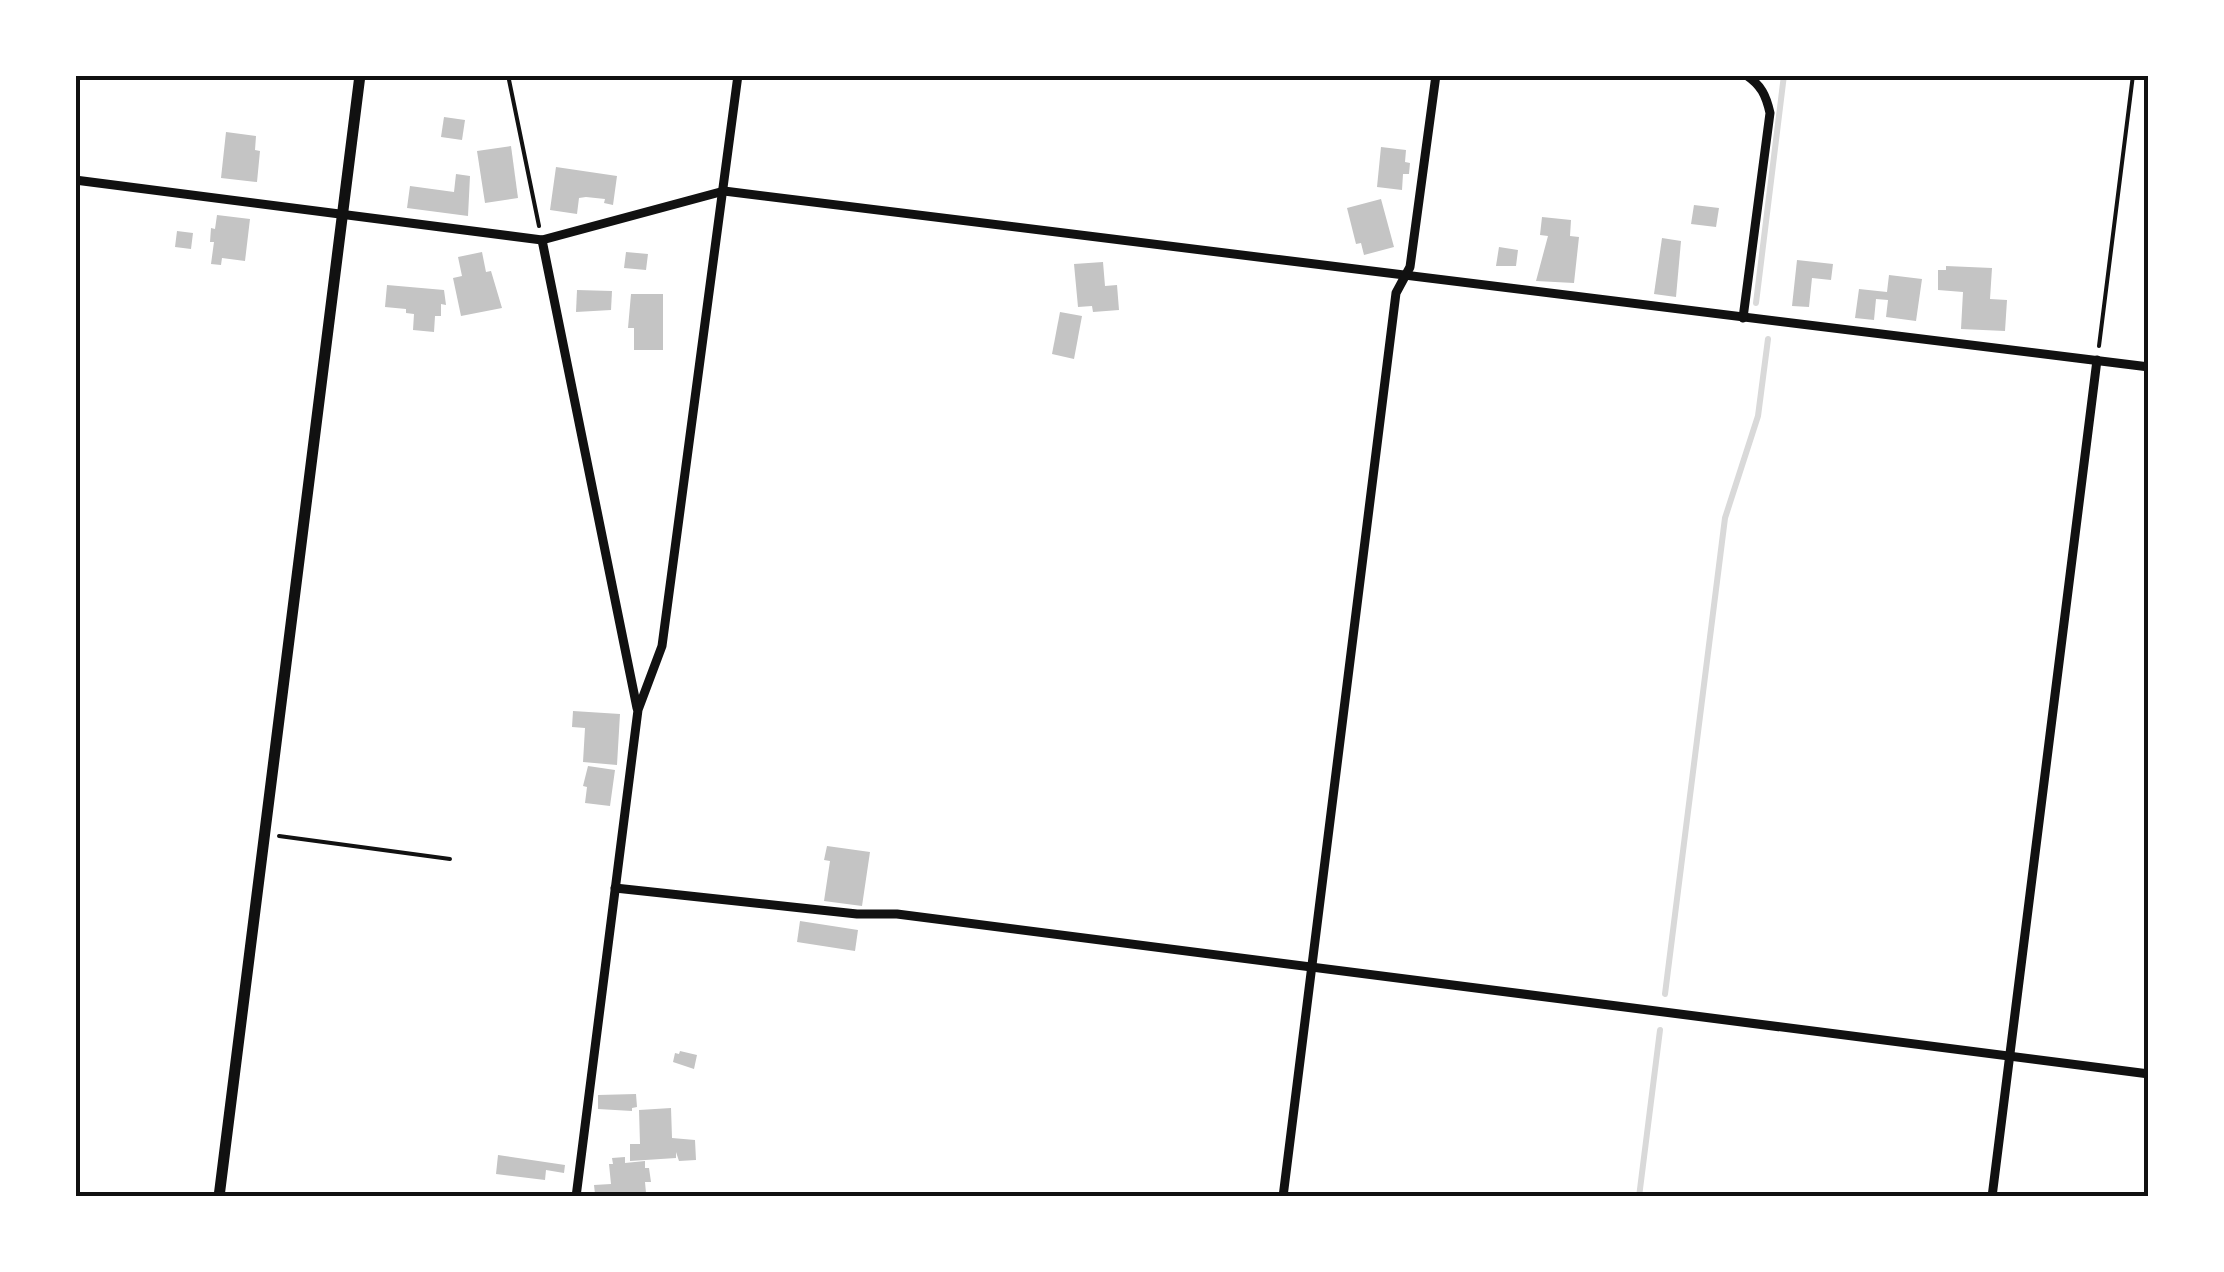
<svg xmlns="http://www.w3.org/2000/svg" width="2224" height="1272" font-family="'DejaVu Sans',sans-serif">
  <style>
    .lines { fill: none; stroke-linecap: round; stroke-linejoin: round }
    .stream { stroke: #d9d9d9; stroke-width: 6 }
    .building { fill: #c4c4c4 }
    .path { stroke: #111; stroke-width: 4 }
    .minor { stroke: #111; stroke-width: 9 }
    .tertiary { stroke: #111; stroke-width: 11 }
    .neatline { fill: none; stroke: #111; stroke-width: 4 }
  </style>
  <rect width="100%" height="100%" fill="#fff"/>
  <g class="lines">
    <g class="stream">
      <polyline points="1756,303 1784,75"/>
      <polyline points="1665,994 1725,518 1758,416 1768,339"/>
      <polyline points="1639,1197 1660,1030"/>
    </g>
  </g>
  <g class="building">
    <polygon points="444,117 465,120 462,140 441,137"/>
    <polygon points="226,132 256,136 255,150 260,151 257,182 221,178"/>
    <polygon points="511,146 518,198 485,203 477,151"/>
    <polygon points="1381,147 1406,150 1405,162 1410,163 1409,174 1403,174 1402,190 1377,187"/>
    <polygon points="556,167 617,176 613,205 604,203 605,199 586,197 579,198 577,214 550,210"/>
    <polygon points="456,174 470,176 468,216 407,208 410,186 454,192"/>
    <polygon points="1381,199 1394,247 1364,255 1361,243 1356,244 1347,208"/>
    <polygon points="1694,205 1719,208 1716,227 1691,224"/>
    <polygon points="217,215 250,219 245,261 222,258 221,265 211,264 214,242 210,242 211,228 215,229"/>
    <polygon points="1542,217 1571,220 1570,236 1579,237 1574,283 1536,281 1548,236 1540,235"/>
    <polygon points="177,231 193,233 191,249 175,247"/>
    <polygon points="1662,238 1681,241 1676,297 1654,294"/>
    <polygon points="1499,247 1518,250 1516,266 1496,266"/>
    <polygon points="482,252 486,272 491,271 502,308 461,316 453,278 462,276 458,257"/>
    <polygon points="626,252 648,254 646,270 624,268"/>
    <polygon points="1797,260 1833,264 1831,280 1812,278 1809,307 1792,306"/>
    <polygon points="1103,262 1105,286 1117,285 1119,310 1093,312 1092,306 1078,307 1074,264"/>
    <polygon points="1946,266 1992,268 1990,299 2007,300 2005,331 1961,329 1963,292 1938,290 1938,270 1946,270"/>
    <polygon points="1889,275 1922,279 1916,321 1886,317 1888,300 1876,299 1874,320 1855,318 1859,289 1887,292"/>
    <polygon points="387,285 444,290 446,305 441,304 441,316 435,316 434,332 413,330 414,314 406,313 406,309 385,307"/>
    <polygon points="577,290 612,291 611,310 576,312"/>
    <polygon points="631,294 663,294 663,350 634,350 634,328 628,328"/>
    <polygon points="1060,312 1082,316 1074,359 1052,354"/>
    <polygon points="573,711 620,714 617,765 583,762 585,728 572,727"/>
    <polygon points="588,766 615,770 610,806 585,803 587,787 583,786"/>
    <polygon points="827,846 870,852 862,906 824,901 830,861 824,860"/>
    <polygon points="800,921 858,930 855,951 797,942"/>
    <polygon points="680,1051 697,1055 694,1069 673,1062 675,1053 679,1054"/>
    <polygon points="636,1094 637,1107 632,1108 632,1111 598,1109 598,1095"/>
    <polygon points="671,1108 672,1138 695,1140 696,1160 679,1161 676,1152 676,1158 630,1161 630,1144 640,1144 639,1110"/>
    <polygon points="498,1155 565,1165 564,1173 546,1170 545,1180 496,1174"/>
    <polygon points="625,1157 625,1163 645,1161 645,1168 649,1168 651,1182 645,1182 646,1193 629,1197 618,1197 617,1193 595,1194 594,1185 611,1184 609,1164 613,1164 612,1158"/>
  </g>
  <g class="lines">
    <g class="path">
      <polyline points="508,75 539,226"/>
      <polyline points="2099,346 2133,75"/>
      <polyline points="279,836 450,859"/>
    </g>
    <g class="minor">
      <polyline points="75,180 542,240 724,191 2149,367"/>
      <polyline points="542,240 637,708"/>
      <path d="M 1743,318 L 1770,113 C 1766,95 1761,85 1746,75"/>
      <polyline points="615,888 857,914 897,914 2149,1074"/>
      <polyline points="576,1197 638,710 662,646 738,75"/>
      <polyline points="1283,1197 1396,293 1410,267 1436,75"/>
      <polyline points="1992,1197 2097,360"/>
    </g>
    <polyline class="tertiary" points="219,1197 360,75"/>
  </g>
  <rect width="2224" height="1272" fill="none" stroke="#ffffff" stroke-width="155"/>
  <rect x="78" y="78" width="2068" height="1116" class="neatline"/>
</svg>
